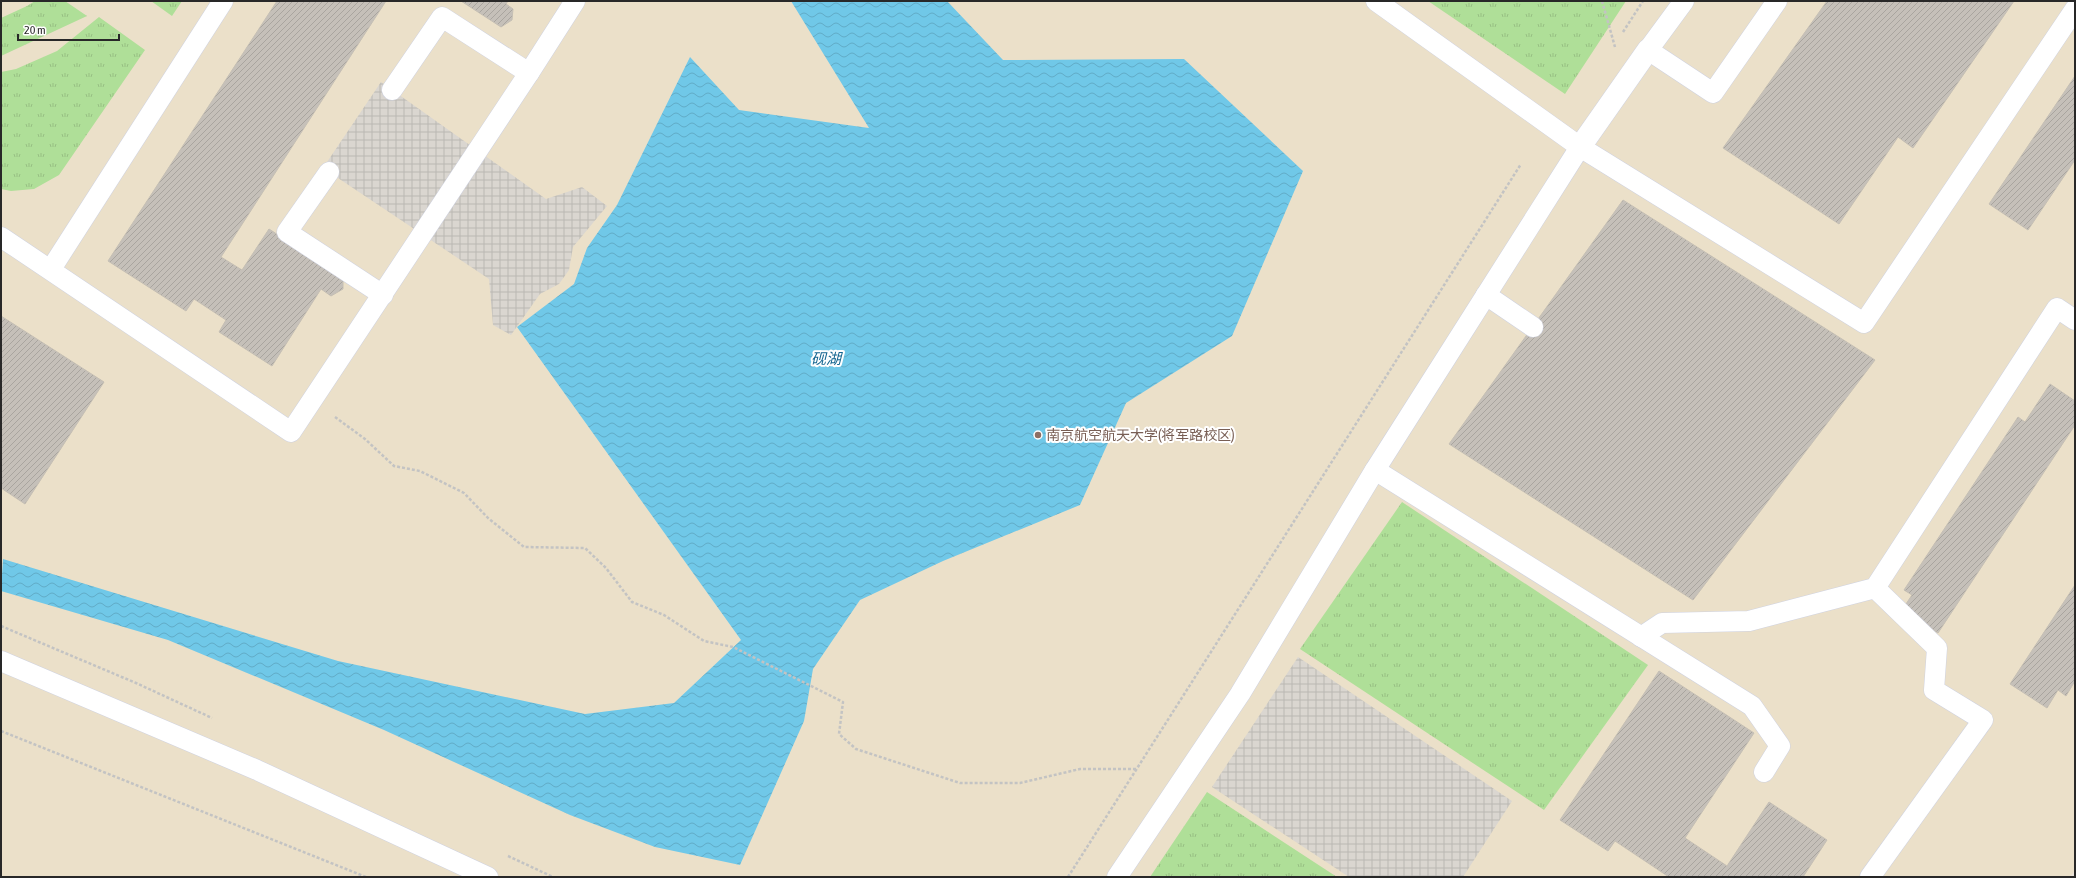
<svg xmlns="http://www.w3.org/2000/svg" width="2076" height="878" font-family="'Asap Condensed','Noto Sans SC',sans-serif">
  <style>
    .education { fill: #ebe0c9 }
    .grass { fill: url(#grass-tufts) }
    .plaza { fill: url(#plaza-grid) }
    .water { fill: url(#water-waves) }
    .building { fill: url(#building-hatch); stroke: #c5bfb4 }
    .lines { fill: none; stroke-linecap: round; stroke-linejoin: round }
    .service-casing { stroke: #cfd2e0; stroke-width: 21 }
    .minor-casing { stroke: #cfd2e0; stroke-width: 23 }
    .path { stroke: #c3c3c3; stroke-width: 2.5; stroke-dasharray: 3 2; stroke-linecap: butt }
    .service { stroke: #fff; stroke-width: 20 }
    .minor { stroke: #fff; stroke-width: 22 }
    .education-dot { fill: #8d6e63; stroke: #fff; stroke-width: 1.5 }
    .labels { text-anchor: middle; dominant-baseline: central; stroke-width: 4; stroke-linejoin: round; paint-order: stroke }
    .education-label { font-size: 14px; fill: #785e54; stroke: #fff; text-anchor: start }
    .water-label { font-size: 15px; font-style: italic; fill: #136590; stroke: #fff }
  </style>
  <defs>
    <pattern id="grass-tufts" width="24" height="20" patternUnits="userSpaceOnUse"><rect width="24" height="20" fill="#afdf98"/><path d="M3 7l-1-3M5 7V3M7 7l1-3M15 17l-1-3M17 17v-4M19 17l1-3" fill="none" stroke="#97bf83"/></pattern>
    <pattern id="plaza-grid" width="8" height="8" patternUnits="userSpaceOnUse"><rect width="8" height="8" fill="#dad6d0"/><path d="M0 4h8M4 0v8" fill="none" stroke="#bbb8b3"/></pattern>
    <pattern id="water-waves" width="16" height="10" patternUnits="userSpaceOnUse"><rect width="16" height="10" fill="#70c8e8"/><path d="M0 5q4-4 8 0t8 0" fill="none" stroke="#61acc7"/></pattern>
    <pattern id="building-hatch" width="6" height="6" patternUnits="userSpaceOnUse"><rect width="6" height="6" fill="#c5c0b9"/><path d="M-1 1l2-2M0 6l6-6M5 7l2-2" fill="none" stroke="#a9a59f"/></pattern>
  </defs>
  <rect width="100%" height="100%" fill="#eae3d9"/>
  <polygon class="education" points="1,1 2075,1 2075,870 2070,877 1,877"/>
  <g class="grass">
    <polygon points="35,1 65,1 87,16 1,56 1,18 27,6"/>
    <polygon points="151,1 182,1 172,16"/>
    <polygon points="1428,1 1626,1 1565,94"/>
    <polygon points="99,17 145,50 59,175 34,189 11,191 1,189 1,72 16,69 57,51"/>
    <polygon points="1402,502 1648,665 1544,810 1300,649"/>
    <polygon points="1207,792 1337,877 1150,877"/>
  </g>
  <g class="plaza">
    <polygon points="381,82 546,199 582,187 607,206 573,247 569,270 559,284 540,294 511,335 493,325 489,279 323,168"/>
    <polygon points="1298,657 1512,801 1463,877 1349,877 1212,787"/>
  </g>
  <polygon class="water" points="791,1 947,1 1003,60 1184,59 1303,171 1232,336 1126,403 1080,505 943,561 860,600 813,669 804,721 740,865 655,847 570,815 384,730 168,640 1,591 3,559 338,661 585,714 674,703 741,640 517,327 574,284 587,248 617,205 690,57 739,110 869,128"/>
  <g class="building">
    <polygon points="277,1 386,1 221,257 242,270 269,229 343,277 343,289 331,296 321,289 272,366 219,332 226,320 194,299 186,311 108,261"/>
    <polygon points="461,1 508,1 506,4 513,9 512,20 501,27"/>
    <polygon points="1827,1 2014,1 1913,148 1898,137 1839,224 1723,148"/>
    <polygon points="2075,76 2075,160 2028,230 1989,204"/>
    <polygon points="1623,200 1875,360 1693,600 1449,444"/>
    <polygon points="1,316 104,382 25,504 1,488"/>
    <polygon points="2050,384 2075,401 2075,425 1938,633 1902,610 1912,595 1904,590 2018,417 2025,422"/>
    <polygon points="2075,585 2075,681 2066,696 2058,690 2047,708 2010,684"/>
    <polygon points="1659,671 1754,733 1685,838 1727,866 1769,802 1827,840 1803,877 1669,877 1615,841 1608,851 1560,820"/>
  </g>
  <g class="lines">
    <defs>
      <g id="service">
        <polyline points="1684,1 1648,50 1713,93 1777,1"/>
        <polyline points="392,90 442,17 529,73 575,1"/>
        <polyline points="1580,147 1864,323 2075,9"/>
        <polyline points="329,172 287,232 383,295"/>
        <polyline points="1,237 291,432 529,73"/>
        <polyline points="51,269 223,1"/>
        <polyline points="1486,295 1533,327"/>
        <polyline points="1375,470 1752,706 1780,746 1764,772"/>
        <polyline points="1641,637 1662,623 1749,621 1875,588 2057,308 2075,320"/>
        <polyline points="1,661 257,770 488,877"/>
        <polyline points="1117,877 1240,694 1375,470 1580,147 1376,1"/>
        <polyline points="1870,877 1983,720 1934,690 1937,648 1875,588"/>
      </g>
      <polyline id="minor" points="1580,147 1648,50"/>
    </defs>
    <use href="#service" class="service-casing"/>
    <use href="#minor" class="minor-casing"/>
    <g class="path">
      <polyline points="1602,1 1615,47"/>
      <polyline points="1623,32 1643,1"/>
      <polyline points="335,417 365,439 394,466 420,471 464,493 488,518 524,547 585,548 606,568 632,602 664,615 704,641 733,647 843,702 839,734 856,749 960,783 1020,783 1080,769 1137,769"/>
      <polyline points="1,626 136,683 212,718"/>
      <polyline points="1,731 366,877"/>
      <polyline points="508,856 553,877"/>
      <polyline points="1068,877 1521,164"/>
    </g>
    <use href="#service" class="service"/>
    <use href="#minor" class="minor"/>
  </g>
  <circle class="education-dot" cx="1038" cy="435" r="4"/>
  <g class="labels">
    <g class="education-label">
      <text x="1046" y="435">南京航空航天大学(将军路校区)</text>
    </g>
    <g class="water-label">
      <text x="826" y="358">砚湖</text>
    </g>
  </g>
  <rect width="2076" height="878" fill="none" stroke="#282828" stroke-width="4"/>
  <path d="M18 34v6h101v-6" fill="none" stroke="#282828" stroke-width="2"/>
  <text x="24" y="34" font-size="12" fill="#282828" stroke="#ffffff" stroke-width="3" paint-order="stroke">20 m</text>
</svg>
